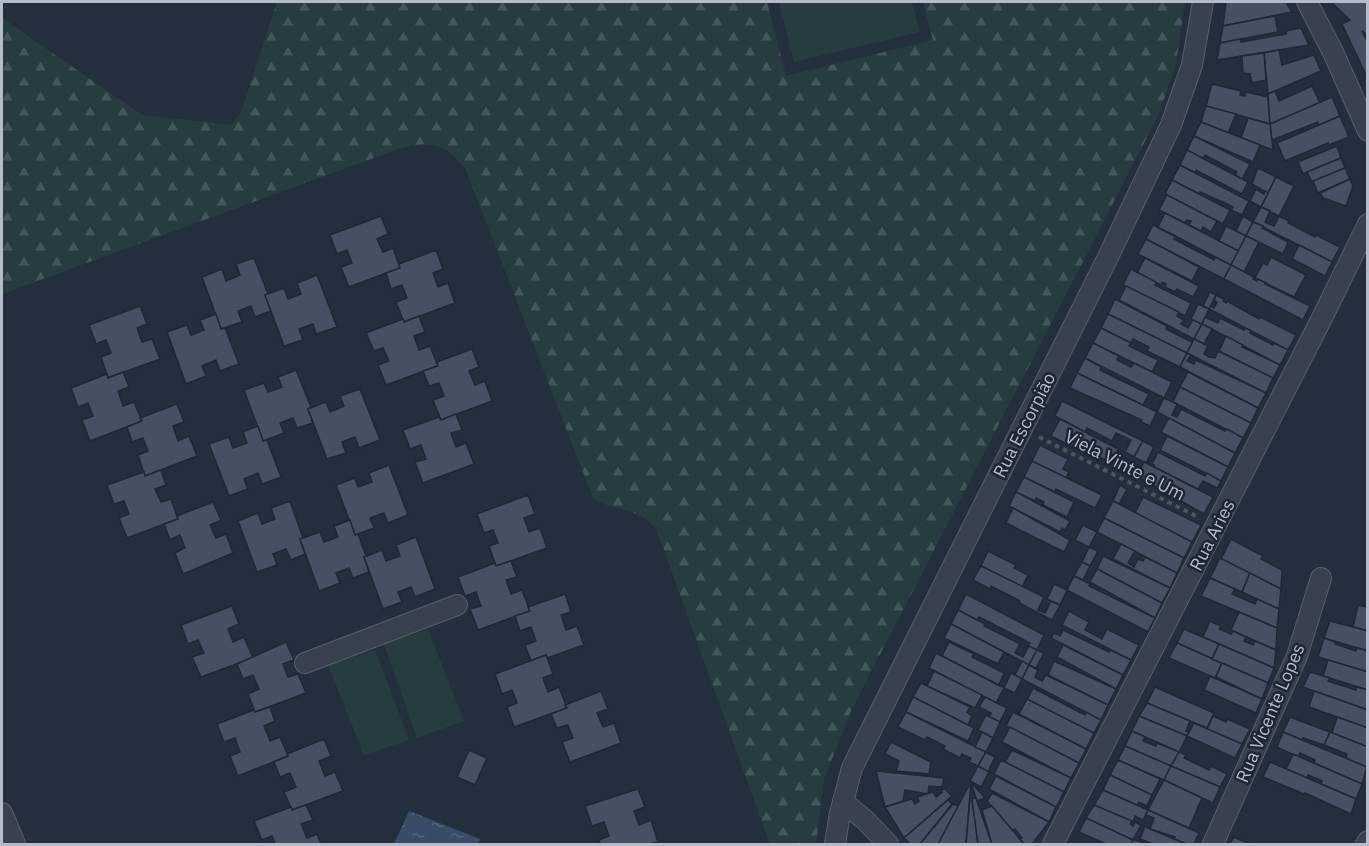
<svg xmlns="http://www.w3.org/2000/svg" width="1369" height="846" font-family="'IBM Plex Sans',sans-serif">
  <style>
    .grass { fill: #263c3f }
    .forest { fill: url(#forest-firs) }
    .water { fill: url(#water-ripples) }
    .building { fill: #455162; stroke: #1f2835; stroke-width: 1.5 }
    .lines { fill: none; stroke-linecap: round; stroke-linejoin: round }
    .street-casing { stroke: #565f6c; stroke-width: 22 }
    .path { stroke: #44595c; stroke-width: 4; stroke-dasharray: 4.5 4.5; stroke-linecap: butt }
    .street { stroke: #38414e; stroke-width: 20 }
    .labels { text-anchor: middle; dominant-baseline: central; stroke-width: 5; stroke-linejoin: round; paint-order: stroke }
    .street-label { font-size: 18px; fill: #b4bcc9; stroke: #1d2633 }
  </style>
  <defs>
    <pattern id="forest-firs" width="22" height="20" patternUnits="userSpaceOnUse" patternTransform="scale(1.5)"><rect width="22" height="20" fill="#263c3f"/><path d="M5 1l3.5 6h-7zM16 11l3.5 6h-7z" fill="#435659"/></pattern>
    <pattern id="water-ripples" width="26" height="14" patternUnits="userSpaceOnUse" patternTransform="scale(1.5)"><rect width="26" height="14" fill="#394c67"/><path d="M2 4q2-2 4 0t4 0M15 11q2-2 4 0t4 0" fill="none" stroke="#53647b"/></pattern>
  </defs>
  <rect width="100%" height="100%" fill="#242f3e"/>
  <g class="grass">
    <polygon points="779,2 912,2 920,32 794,62"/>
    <polygon points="428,629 464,721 417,738 384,644"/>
    <polygon points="375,650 409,740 364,755 328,665"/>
  </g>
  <path class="forest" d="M 277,2 L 767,2 L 786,76 L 933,40 L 923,2 L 1185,2 L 1176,64 L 1158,116 L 852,709 L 824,779 L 816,844 L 770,844 L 657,531 C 638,505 617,514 593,498 L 466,170 C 448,145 431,140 401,148 L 2,294 L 2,18 L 142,115 L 231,125 L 241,112 Z"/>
  <polygon class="water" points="409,811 480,839 478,844 394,844"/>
  <g class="building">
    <polygon points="1226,2 1286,2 1292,12 1223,26"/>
    <polygon points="1331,2 1368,2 1368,36 1362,31 1368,43 1368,79 1342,24 1350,20"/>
    <polygon points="1275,16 1278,32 1220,43 1223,26"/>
    <polygon points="1301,28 1309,45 1217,60 1220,43 1241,39 1241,42 1286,34 1286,31"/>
    <polygon points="1279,50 1282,65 1314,55 1321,71 1268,94 1264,53"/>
    <polygon points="1264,53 1266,80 1252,83 1250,74 1243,73 1242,56"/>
    <polygon points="1212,84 1241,91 1240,95 1245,96 1246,92 1268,97 1270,124 1206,106"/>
    <polygon points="1312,86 1320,103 1270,124 1268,94 1275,91 1279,101"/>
    <polygon points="1332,97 1340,116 1319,125 1318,122 1272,140 1270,124"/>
    <polygon points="1206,106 1236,114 1228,133 1201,122"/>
    <polygon points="1340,116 1349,137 1329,145 1328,143 1285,161 1277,143"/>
    <polygon points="1248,118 1270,124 1273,150 1241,138"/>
    <polygon points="1201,122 1260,145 1253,162 1194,136"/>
    <polygon points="1194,136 1250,164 1242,179 1235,175 1237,172 1205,155 1203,159 1187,150"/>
    <polygon points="1337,146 1341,158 1303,174 1298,162"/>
    <polygon points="1187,150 1248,182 1242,194 1196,170 1195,173 1180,165"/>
    <polygon points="1341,158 1345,168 1312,182 1307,172"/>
    <polygon points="1180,165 1249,201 1242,215 1231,210 1233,207 1225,203 1200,192 1199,194 1172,180"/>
    <polygon points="1258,168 1276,177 1268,193 1252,184"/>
    <polygon points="1345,168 1350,179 1318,193 1313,181"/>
    <polygon points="1276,177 1294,186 1279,216 1261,207"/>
    <polygon points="1350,179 1353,186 1346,206 1323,198 1320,193"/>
    <polygon points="1172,180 1230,210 1223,224 1165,194"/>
    <polygon points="1256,189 1264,194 1265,191 1268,193 1261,207 1250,201"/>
    <polygon points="1167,195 1217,221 1211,232 1203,227 1201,231 1189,225 1191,221 1187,220 1185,223 1159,210"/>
    <polygon points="1261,207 1270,211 1265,222 1274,226 1279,216 1289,221 1288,223 1315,237 1316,235 1340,247 1332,262 1253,222"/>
    <polygon points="1165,213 1239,251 1231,265 1158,227"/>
    <polygon points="381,216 388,234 377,239 383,252 393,248 400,268 349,287 341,267 352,263 347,250 337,254 330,235"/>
    <polygon points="1243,216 1253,222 1246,236 1236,231"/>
    <polygon points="1253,222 1263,226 1262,228 1288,242 1283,254 1246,236"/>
    <polygon points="1153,225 1176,237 1174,239 1214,260 1215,257 1231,265 1224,279 1146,239"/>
    <polygon points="1226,226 1246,236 1239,251 1219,241"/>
    <polygon points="1246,236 1259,242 1244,272 1231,265"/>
    <polygon points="1146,239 1199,267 1192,281 1138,254"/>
    <polygon points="1299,245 1332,262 1325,276 1292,259"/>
    <polygon points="436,250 443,269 433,273 438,287 448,283 455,303 404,322 396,302 407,298 402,285 391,289 386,273 400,268 399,264"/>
    <polygon points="1271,257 1306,275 1294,297 1255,278 1263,263 1267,265"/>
    <polygon points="254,258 268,294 265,295 271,311 255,317 251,306 238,311 242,322 221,329 202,277 222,269 226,281 240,275 236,264"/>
    <polygon points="1145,258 1199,286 1193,297 1177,289 1175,292 1165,287 1166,284 1162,282 1161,285 1137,273"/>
    <polygon points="1231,265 1254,277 1253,279 1257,281 1258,279 1266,283 1265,284 1310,306 1303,320 1224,279"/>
    <polygon points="1131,269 1156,282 1155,285 1191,303 1185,316 1123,285"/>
    <polygon points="317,275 337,327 316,334 313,324 299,329 303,340 284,346 265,295 284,288 288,299 301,294 297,283"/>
    <polygon points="1126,286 1179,312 1177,316 1184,320 1181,324 1188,328 1193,319 1202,324 1194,339 1119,300"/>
    <polygon points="1210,292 1216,295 1209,309 1203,306"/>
    <polygon points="1216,295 1224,299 1223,301 1226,303 1227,301 1259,319 1260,317 1296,335 1288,350 1209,309 1211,306 1214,308 1217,302 1214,301"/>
    <polygon points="1115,299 1167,326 1166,329 1192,342 1187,353 1108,314"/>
    <polygon points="1198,304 1209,309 1202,324 1191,319"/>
    <polygon points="140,306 147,324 137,328 142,342 152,339 160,359 108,378 101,357 111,353 106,340 96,344 89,325"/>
    <polygon points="216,314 221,329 225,328 239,364 220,371 216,360 202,366 206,376 186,384 167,332 187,325 191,335 204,330 200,320"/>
    <polygon points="1108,314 1187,353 1180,367 1147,351 1149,347 1133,339 1131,343 1101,328"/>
    <polygon points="419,316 425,332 414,336 419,350 430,346 438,366 386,385 378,365 389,361 383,348 374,351 366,333 403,319 404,322"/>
    <polygon points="1205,317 1218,323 1220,318 1244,330 1245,328 1251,331 1250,333 1273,345 1274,343 1288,350 1280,365 1202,324"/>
    <polygon points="1202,324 1212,329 1204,344 1194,339"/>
    <polygon points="1101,328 1131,343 1129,346 1158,360 1152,372 1093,343"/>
    <polygon points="1226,336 1243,345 1242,347 1280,365 1273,378 1219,351"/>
    <polygon points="1194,339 1208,346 1204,354 1209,357 1215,358 1218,351 1273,378 1266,393 1187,353"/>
    <polygon points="1093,343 1119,356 1117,360 1131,367 1134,363 1172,382 1164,398 1085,358"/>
    <polygon points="472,349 479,367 469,371 475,385 485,381 492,401 441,420 433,400 444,396 439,383 429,386 423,371 438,366 437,362"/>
    <polygon points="1187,353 1191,355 1187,361 1194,364 1196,360 1266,393 1258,408 1180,367"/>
    <polygon points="1085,358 1101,367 1100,370 1149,394 1143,405 1077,373"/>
    <polygon points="296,370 311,407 308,409 313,423 297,428 293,418 280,423 284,433 263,441 244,390 264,383 268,392 282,387 278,377"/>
    <polygon points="123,372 129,387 118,391 123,406 134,402 142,421 90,441 82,420 93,416 88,403 78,407 71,388 107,374 108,378"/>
    <polygon points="1188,372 1258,408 1251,423 1180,387"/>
    <polygon points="1077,373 1157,412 1150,426 1141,422 1142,420 1070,388"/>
    <polygon points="1180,387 1251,423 1243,438 1173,402"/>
    <polygon points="360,389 380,440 359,448 355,437 342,442 346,453 327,459 308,409 326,402 330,412 344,406 340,396"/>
    <polygon points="1164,398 1177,404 1172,415 1177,417 1181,409 1225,431 1227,429 1243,438 1235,453 1157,412"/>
    <polygon points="1062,401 1143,441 1134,457 1125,452 1131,440 1116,433 1112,441 1087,428 1085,432 1055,416"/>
    <polygon points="177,404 184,422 173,426 178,441 189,436 197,456 145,476 138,455 148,451 143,438 132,442 127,427 142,421 140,418"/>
    <polygon points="456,414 462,430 451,433 456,447 466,443 474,464 423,483 415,462 426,459 421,445 410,449 403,430 439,417 441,420"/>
    <polygon points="1169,418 1235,453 1228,467 1161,432"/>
    <polygon points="1060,419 1118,449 1111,463 1086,450 1084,453 1051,436"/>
    <polygon points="258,426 263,441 267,440 281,477 262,484 258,473 244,479 248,489 229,496 209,444 229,437 233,448 247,443 243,432"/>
    <polygon points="1167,436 1228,467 1221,481 1160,450"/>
    <polygon points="1143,441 1154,447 1146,463 1134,457"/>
    <polygon points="1040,445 1068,459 1063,469 1069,472 1066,478 1032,461"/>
    <polygon points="1158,452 1205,476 1207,473 1221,481 1217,488 1203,481 1198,489 1154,467 1154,465 1152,464"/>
    <polygon points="1032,461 1102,495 1095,508 1056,489 1055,492 1024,477"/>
    <polygon points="1144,462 1213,497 1204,514 1137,476"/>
    <polygon points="389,465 408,515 388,523 384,513 370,518 374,528 355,535 336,485 355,478 358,487 372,482 369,473"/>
    <polygon points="161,470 166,485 155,489 161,502 171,499 178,519 127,538 119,518 129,514 124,501 114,504 107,485 144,472 145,476"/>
    <polygon points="1024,477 1074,502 1067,517 1043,505 1044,502 1036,498 1035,501 1016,492"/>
    <polygon points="1120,485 1127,489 1119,504 1113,501"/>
    <polygon points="1016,492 1070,521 1065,530 1062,528 1060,532 1009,506"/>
    <polygon points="528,495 535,514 524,518 529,532 540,528 547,548 496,566 489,546 498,543 493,530 484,533 477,514"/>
    <polygon points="1143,497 1201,525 1192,542 1135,513"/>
    <polygon points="290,501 303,538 300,539 305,554 291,560 286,549 273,554 277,565 257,572 238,521 258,513 262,524 275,519 271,508"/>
    <polygon points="1113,501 1192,542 1184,558 1104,518"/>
    <polygon points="213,502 221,520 210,525 216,538 226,534 233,553 183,574 175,553 185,548 180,535 170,540 164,524 178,519 177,516"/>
    <polygon points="1013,508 1070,540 1064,552 1006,523"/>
    <polygon points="1104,518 1184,558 1177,573 1097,532"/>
    <polygon points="350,520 355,535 358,534 366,556 364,557 369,572 353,578 349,568 336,573 340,583 319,591 300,539 320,532 324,542 338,537 334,526"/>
    <polygon points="1083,525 1097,532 1089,547 1075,540"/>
    <polygon points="416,537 435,589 415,597 411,587 406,589 398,592 402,602 383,609 364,557 382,550 386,561 400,556 396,545"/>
    <polygon points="1231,539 1263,556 1261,559 1282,570 1281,589 1221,559"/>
    <polygon points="1121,544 1135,551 1128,563 1134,567 1138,559 1143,561 1145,557 1177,573 1170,588 1113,559"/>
    <polygon points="1089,547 1098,551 1090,566 1082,562"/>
    <polygon points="988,551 1016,565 1014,568 1028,575 1022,587 981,566"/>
    <polygon points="1103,556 1170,588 1162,603 1097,569"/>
    <polygon points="1220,558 1250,573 1242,592 1210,578"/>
    <polygon points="511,561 517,577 506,580 511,594 522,590 530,611 478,630 470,609 481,606 476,592 465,596 458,577 495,563 496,566"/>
    <polygon points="1082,562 1090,566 1083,580 1074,576"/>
    <polygon points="981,566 1044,597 1038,610 1045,613 1051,601 1060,605 1052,620 1019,603 1020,601 991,586 990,589 973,580"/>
    <polygon points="1097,569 1162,603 1155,618 1090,582"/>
    <polygon points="1250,573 1281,589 1279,609 1242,592"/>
    <polygon points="1074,576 1090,584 1089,586 1155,618 1148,632 1067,590"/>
    <polygon points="1210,578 1235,589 1232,594 1255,604 1257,599 1279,609 1277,628 1201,596"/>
    <polygon points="1054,584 1067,590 1060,605 1047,599"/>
    <polygon points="565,594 571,612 561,615 566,630 577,626 584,645 547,658 546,655 531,661 525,645 536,641 531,627 520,631 515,616 530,611 528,607"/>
    <polygon points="966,594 1044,635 1037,650 1028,646 1030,643 979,617 977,620 958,610"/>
    <polygon points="1358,605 1368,607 1368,631 1353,627"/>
    <polygon points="232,606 239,624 228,629 233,642 244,637 253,658 201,677 192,657 204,653 198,640 188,644 181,625"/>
    <polygon points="958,610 985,624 984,626 1020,644 1015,653 1023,657 1029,646 1037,650 1029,665 951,624"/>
    <polygon points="1069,611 1089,622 1085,630 1102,639 1107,629 1139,645 1131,660 1062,625"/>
    <polygon points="1239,612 1277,628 1276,650 1231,630"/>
    <polygon points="1210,621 1221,626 1219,629 1231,634 1233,631 1246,637 1244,641 1253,645 1255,641 1276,650 1274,668 1203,637"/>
    <polygon points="1330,621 1368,631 1368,651 1324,638"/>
    <polygon points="951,624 1004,652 998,664 944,638"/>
    <polygon points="1184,629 1219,644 1212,659 1177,643"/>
    <polygon points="1063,630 1109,652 1110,650 1131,660 1123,675 1051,638 1054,633 1060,636"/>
    <polygon points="1324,638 1335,642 1335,644 1356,651 1357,648 1368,651 1368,672 1318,657"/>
    <polygon points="286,642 294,660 283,664 288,677 298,674 306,693 255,712 248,694 259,689 253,675 243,679 237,664"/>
    <polygon points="949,642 974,654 972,657 1004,673 999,685 942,656"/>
    <polygon points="1177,643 1222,663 1215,678 1169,658"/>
    <polygon points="1219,644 1274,668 1268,683 1212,659"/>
    <polygon points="1063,645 1123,675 1116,689 1057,657"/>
    <polygon points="1037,650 1044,653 1036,668 1029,665"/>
    <polygon points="936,653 1004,688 996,703 929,668"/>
    <polygon points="546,655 553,674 543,678 548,692 559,687 567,708 514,727 507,707 517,703 512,690 502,694 495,674"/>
    <polygon points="1328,660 1368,672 1368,690 1323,676"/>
    <polygon points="1022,661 1029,665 1022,679 1015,675"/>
    <polygon points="1054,661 1116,689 1108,705 1048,675"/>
    <polygon points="1222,663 1268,683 1262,699 1216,677"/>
    <polygon points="1029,665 1038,670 1035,677 1042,681 1046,675 1108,705 1101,720 1022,679"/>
    <polygon points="934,671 982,695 975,708 927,686"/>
    <polygon points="1310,672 1330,678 1328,681 1356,690 1357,687 1368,690 1368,710 1303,687"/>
    <polygon points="1011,673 1022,679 1015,693 1004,688"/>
    <polygon points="1210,676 1262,699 1256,713 1204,690"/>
    <polygon points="921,683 970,707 967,712 972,716 968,725 913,697"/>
    <polygon points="1155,687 1214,713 1207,728 1147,703"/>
    <polygon points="1033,688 1085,715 1086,712 1101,720 1094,733 1027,700"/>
    <polygon points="601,691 608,709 597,713 603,727 614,723 621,743 570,762 562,742 573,738 568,725 557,728 551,714 567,708 565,705"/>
    <polygon points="1314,691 1368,710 1368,728 1309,707"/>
    <polygon points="913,697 974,728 968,741 906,712"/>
    <polygon points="985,697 1007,708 1000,722 989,717 991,713 979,707"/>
    <polygon points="1027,699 1094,733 1086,749 1019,714"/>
    <polygon points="1147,703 1190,721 1186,731 1189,732 1187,736 1139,716"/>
    <polygon points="270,707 275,721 264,726 270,741 280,737 288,756 238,776 230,756 240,752 235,738 224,742 217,724 254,710 255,712"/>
    <polygon points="906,712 986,752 978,766 969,762 971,758 962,754 960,758 943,749 945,746 927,737 925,740 898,727"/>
    <polygon points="1013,712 1086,749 1079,763 1006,726"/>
    <polygon points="986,715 1000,722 993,738 978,730"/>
    <polygon points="1139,716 1187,736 1179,752 1132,731"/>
    <polygon points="1213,716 1226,722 1227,719 1250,729 1242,744 1207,729"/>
    <polygon points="1290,717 1330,732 1324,745 1303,738 1302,740 1283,732"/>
    <polygon points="1337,717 1368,728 1368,747 1332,733"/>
    <polygon points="1194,723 1242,744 1235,758 1187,736"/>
    <polygon points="1010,727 1079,763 1071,778 1002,742"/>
    <polygon points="1132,731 1145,737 1143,741 1156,746 1157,743 1179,752 1171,766 1125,746"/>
    <polygon points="982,732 993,738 986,752 975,747"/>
    <polygon points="1283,732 1367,767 1362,784 1314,763 1315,760 1300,753 1298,757 1277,747"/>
    <polygon points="1330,732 1368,747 1367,767 1346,758 1347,754 1324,745"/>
    <polygon points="324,739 331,756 319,761 325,776 335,772 343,791 292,810 284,792 296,787 290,773 280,777 274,762 288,756 287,754"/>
    <polygon points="891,742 931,762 929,774 896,771 899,761 885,754"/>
    <polygon points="1125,746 1171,766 1164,780 1118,760"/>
    <polygon points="469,750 487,758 475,785 457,777"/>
    <polygon points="1012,750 1071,778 1064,792 1005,762"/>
    <polygon points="986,752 995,757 988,772 978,766"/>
    <polygon points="1179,752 1186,755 1184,758 1209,770 1211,766 1227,774 1220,787 1171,766"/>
    <polygon points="1293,754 1362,784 1356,799 1321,784 1322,781 1308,775 1307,778 1286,769"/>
    <polygon points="1001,760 1064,792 1056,807 994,774"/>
    <polygon points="1118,760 1160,779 1152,795 1110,775"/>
    <polygon points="1270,762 1356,799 1351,814 1305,793 1304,794 1263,777"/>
    <polygon points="978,766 989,772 981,787 970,781"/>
    <polygon points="1171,766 1220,787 1213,803 1164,780"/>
    <polygon points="876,771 944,778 942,787 929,786 928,794 905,790 903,801 885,807"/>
    <polygon points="1110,775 1152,795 1147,806 1139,802 1137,805 1103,790"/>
    <polygon points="996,776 1056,807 1049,822 989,789"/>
    <polygon points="1164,780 1202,798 1189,828 1148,810"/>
    <polygon points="971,782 985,798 977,801"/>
    <polygon points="971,782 966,844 938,844 952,817"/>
    <polygon points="638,789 645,807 634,811 639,825 651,820 658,842 649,844 600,844 599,840 609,836 604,822 592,826 585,806"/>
    <polygon points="945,789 952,796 904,838 885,807 912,799 915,804 919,801 917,797 933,792 936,797 942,792 941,790"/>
    <polygon points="1103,790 1148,810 1143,820 1135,816 1133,822 1094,805"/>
    <polygon points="992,793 1049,822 1032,844 1024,844 1020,839 1022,838 1015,829 1013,831 987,801"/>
    <polygon points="970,798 972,798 978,844 966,844"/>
    <polygon points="976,798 989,836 992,844 978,844 972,799"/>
    <polygon points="948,800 952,804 920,844 910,844 904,838"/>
    <polygon points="953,804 958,806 938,844 920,844"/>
    <polygon points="306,805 313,820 301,824 307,838 317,834 321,844 275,844 272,836 262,840 254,821 291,807 292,810"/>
    <polygon points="1094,805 1132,821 1130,824 1133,826 1135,822 1141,825 1133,840 1086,818"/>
    <polygon points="992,806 1013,831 1024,844 992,844 982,810"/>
    <polygon points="1148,810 1199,833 1194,844 1186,844 1174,839 1175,837 1150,829 1154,818 1146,815"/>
    <polygon points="1086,818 1133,840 1131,844 1106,844 1079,832"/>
    <polygon points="1145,826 1150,829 1186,844 1153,844 1140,839"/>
    <polygon points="1234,837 1250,844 1230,844"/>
    <polygon points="1133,839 1146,844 1131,844"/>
  </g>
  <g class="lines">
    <defs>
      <g id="street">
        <polyline points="1307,2 1333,52 1368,131"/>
        <polyline points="305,663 457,605"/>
        <polyline points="843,802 865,820 888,844"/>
        <polyline points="2,813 15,844"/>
        <polyline points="835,844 840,813 852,768 1108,257 1171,125 1192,65 1203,2"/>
        <polyline points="1053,844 1322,318 1368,224"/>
        <polyline points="1213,844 1297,656 1321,578"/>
        <polyline points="1366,844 1368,841"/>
      </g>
    </defs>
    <use href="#street" class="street-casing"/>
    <polyline class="path" points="1039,437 1198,517"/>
    <use href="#street" class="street"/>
  </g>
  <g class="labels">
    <g class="street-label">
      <text transform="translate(1024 425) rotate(-63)">Rua Escorpião</text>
      <text transform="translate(1125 465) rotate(27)">Viela Vinte e Um</text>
      <text transform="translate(1212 535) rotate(-63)">Rua Aries</text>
      <text transform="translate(1270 713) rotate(-67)">Rua Vicente Lopes</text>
    </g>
  </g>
  <rect width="1369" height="846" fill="none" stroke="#b4bcc9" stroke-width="6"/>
</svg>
